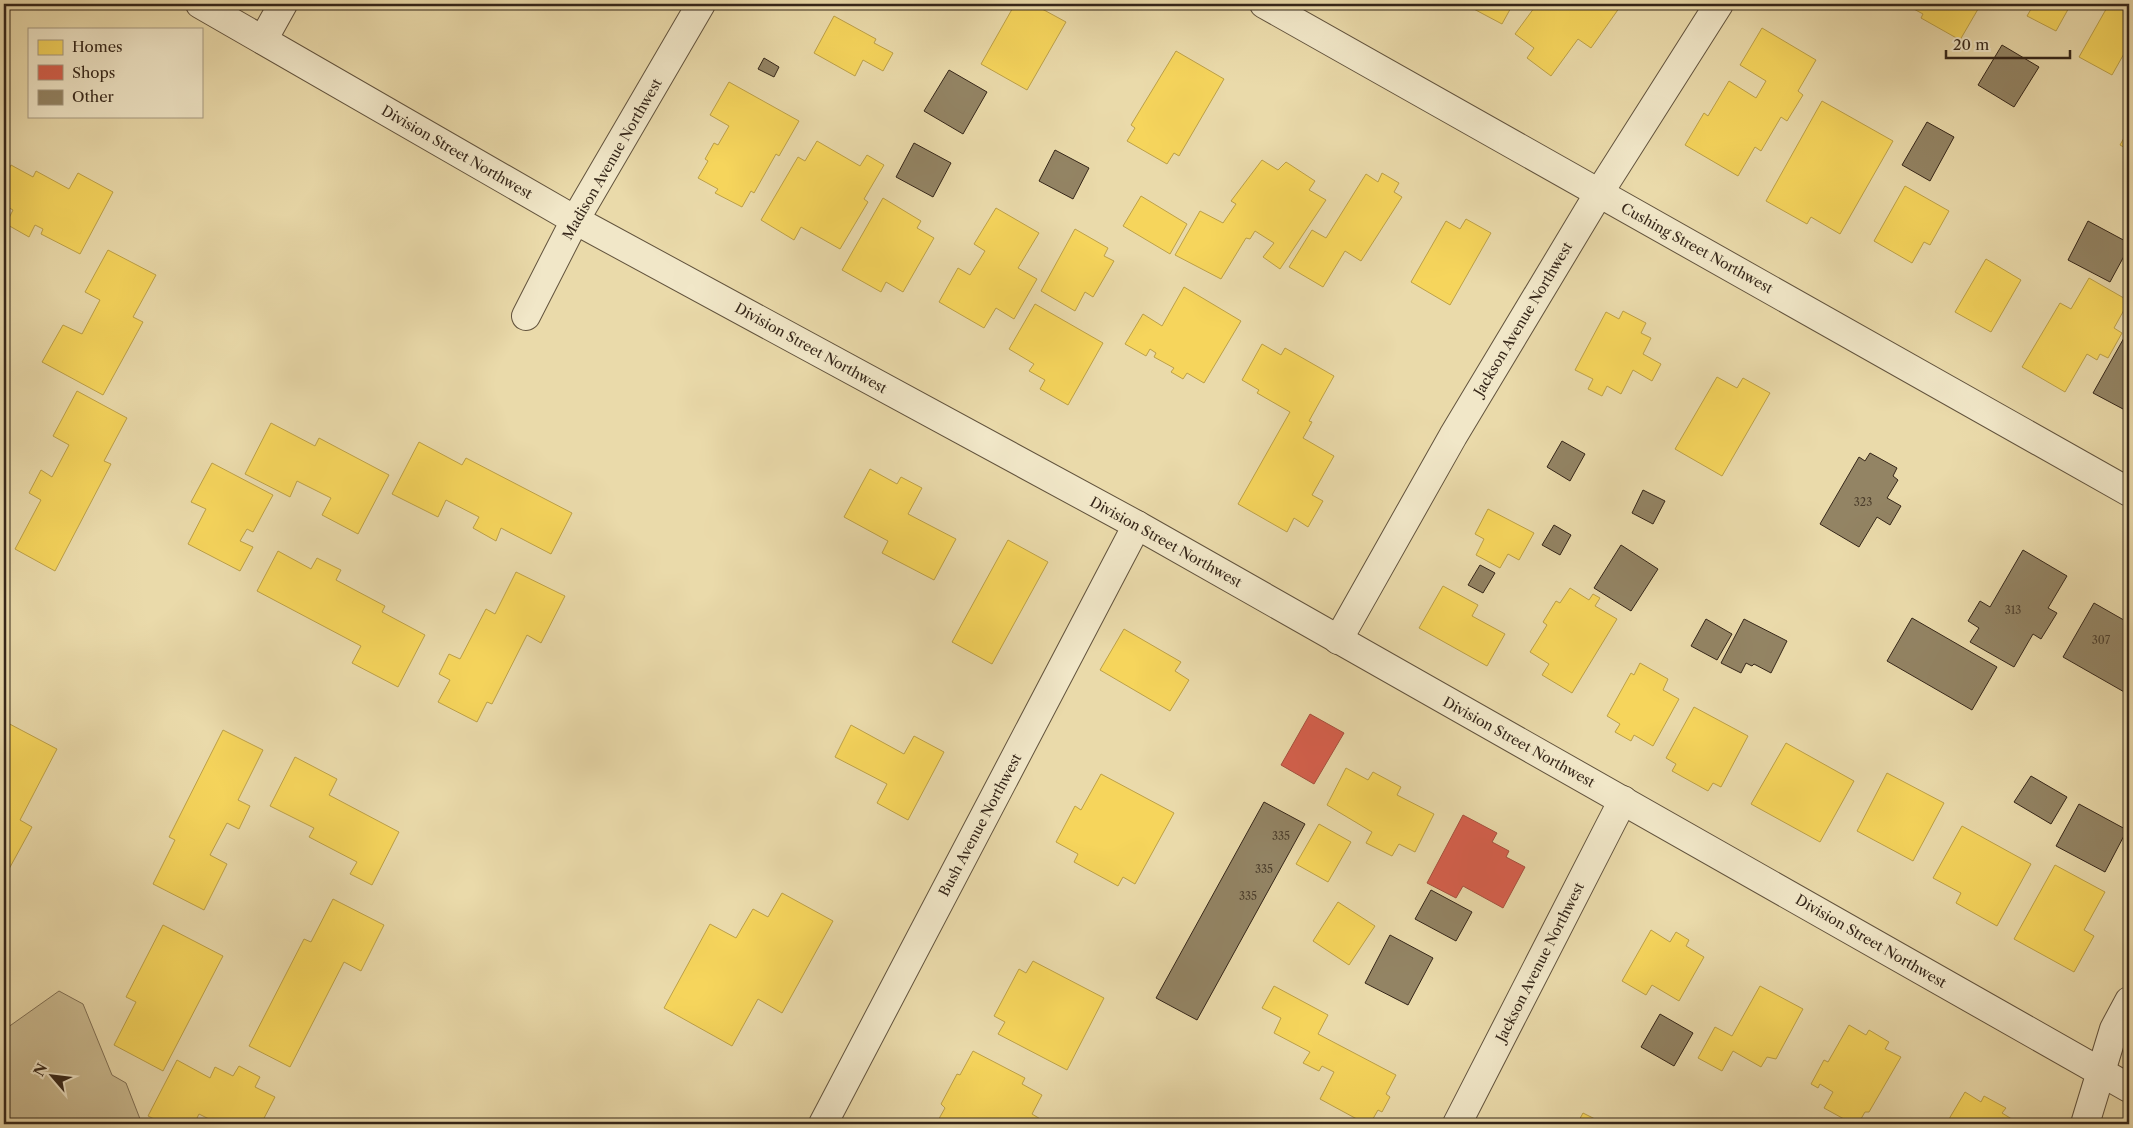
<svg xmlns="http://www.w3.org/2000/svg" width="2133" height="1128" font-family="'Libre Caslon Text',serif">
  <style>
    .green { fill: #cbbb91; stroke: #807055 }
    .homes { fill: #f6d55c; stroke: #bca048 }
    .shops { fill: #d6604d; stroke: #a64f3d }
    .building { fill: #938464; stroke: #352619 }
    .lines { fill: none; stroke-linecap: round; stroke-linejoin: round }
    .minor-casing { stroke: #62533d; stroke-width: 30 }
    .minor { stroke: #f1e7c8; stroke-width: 28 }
    .labels { text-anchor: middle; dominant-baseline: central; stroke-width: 5; stroke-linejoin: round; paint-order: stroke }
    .number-label { font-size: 11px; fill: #4c3e2c }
    .street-label { font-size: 14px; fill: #352619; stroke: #f1e7c8 }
  </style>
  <rect width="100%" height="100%" fill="#eadaaa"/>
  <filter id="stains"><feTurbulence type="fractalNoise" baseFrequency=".004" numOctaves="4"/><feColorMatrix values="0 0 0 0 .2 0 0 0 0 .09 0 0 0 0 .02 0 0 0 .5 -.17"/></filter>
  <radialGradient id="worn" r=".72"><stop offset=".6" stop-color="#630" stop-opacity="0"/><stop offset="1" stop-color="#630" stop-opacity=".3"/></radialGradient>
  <polygon class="green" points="59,991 83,1004 112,1075 126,1083 142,1124 4,1124 4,1030"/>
  <g class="homes">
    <polygon points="1015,4 1033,4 1066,22 1027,90 981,64"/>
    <polygon points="1472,4 1513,4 1502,24 1470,7"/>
    <polygon points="1537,4 1622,4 1591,48 1578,39 1551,76 1527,58 1534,48 1515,34"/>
    <polygon points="1912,4 1981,4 1960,40 1921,18 1923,14 1910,7"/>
    <polygon points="2034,4 2071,4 2056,31 2027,16"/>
    <polygon points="2109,4 2129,4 2129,54 2125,52 2112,75 2079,57"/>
    <polygon points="834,16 876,39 874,43 893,53 883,71 863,60 855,76 814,53"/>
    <polygon points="1762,28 1816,60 1798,91 1803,95 1787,121 1781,117 1761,151 1755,147 1738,176 1685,145 1704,113 1708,116 1729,81 1756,98 1766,81 1740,65"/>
    <polygon points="1176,51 1224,79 1179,156 1174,153 1167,164 1127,141 1135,128 1131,125"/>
    <polygon points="729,82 799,121 779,156 776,154 754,193 751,191 742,207 715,193 718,189 698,178 708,161 705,159 714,143 718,145 729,126 710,115"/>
    <polygon points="1822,101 1893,141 1840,234 1811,217 1807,224 1766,201"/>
    <polygon points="2129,129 2129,150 2120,145"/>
    <polygon points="817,141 860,166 867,155 884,165 864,199 868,202 840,249 801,227 794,240 761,220 798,157 805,161"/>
    <polygon points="1262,160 1278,170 1286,162 1315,181 1309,190 1326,200 1280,269 1263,257 1274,243 1255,231 1250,239 1246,238 1221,279 1175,255 1200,211 1223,223 1236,204 1231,201"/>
    <polygon points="11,165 33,177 36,171 69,189 78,173 113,192 80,254 41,234 43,229 35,225 29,237 6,224 13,210 4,205 4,179"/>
    <polygon points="1382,173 1399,183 1394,192 1402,197 1361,261 1345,251 1323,287 1289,267 1312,230 1326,238 1366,174 1378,182"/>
    <polygon points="1905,186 1949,211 1930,245 1924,242 1912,263 1874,241"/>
    <polygon points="1141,196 1187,224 1170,254 1123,226"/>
    <polygon points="883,198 921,221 917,228 934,238 903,292 886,282 881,292 842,270"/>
    <polygon points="996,208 1039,233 1018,268 1037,279 1014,319 996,308 984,328 939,302 958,268 970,275 985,251 974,244"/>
    <polygon points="1466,219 1491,233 1450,305 1411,282 1446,221 1460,229"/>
    <polygon points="1075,229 1108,248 1104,256 1114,261 1093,297 1085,292 1075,311 1041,291"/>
    <polygon points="108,250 156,275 133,317 143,322 103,395 42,362 63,325 82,334 100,300 85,292"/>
    <polygon points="1986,259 2021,280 1991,332 1955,312"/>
    <polygon points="2089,278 2129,301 2114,328 2122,333 2108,358 2100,354 2097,360 2087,354 2065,392 2022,367 2060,303 2071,309"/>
    <polygon points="1184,287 1241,321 1204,383 1187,373 1183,379 1171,372 1174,368 1154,357 1156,353 1150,349 1146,356 1125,344 1143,314 1162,326"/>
    <polygon points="1035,304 1103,343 1068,405 1040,389 1045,380 1029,371 1034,364 1009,349"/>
    <polygon points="1623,311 1646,323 1641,333 1651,338 1643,354 1661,364 1652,381 1633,370 1621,394 1607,386 1602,396 1588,389 1593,379 1575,370 1606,312 1619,319"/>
    <polygon points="1262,344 1281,355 1285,348 1334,376 1309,421 1312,422 1303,438 1334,456 1312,495 1323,501 1308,527 1294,518 1287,532 1238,504 1290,412 1257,393 1259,390 1242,380"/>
    <polygon points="1717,377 1737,388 1743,378 1770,393 1722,476 1675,449"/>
    <polygon points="77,391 127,418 104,461 111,464 55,571 15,549 41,500 29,493 41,470 52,477 69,445 53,436"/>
    <polygon points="271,423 315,446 319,438 389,475 358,534 322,515 331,498 297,481 290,497 245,474"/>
    <polygon points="419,442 462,465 466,458 572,513 551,554 501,528 496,541 473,528 479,517 446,500 438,517 392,494"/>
    <polygon points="212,463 273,495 253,532 247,529 240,541 253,547 240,571 188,544 206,509 191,502"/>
    <polygon points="870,469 897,484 901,477 922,488 908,514 956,539 934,580 882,553 888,541 844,517"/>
    <polygon points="1488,509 1534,533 1519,560 1508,554 1500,568 1476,555 1484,539 1475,534"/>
    <polygon points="1008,540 1048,562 992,664 952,642"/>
    <polygon points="278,551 311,569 317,558 341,570 336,580 385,606 382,612 425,635 398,687 352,663 361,646 257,591"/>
    <polygon points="516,572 565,596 541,643 527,635 492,704 487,702 477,722 438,702 450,680 439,674 449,654 460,659 486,609 495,614"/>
    <polygon points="1443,586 1478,605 1472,616 1505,634 1487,666 1419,628"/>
    <polygon points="1570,588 1589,600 1593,594 1600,598 1595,606 1617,619 1572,693 1542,675 1549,664 1530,652 1547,625 1543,622 1556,601 1560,603"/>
    <polygon points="1124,629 1181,662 1175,671 1189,680 1170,711 1100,670"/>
    <polygon points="1640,663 1668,679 1663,690 1679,699 1653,746 1634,735 1631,741 1615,732 1620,724 1607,716 1631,673 1634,675"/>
    <polygon points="1694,707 1748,736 1721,787 1713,783 1708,791 1672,771 1676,764 1666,758"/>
    <polygon points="4,721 57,749 20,820 32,827 9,869 4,867"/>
    <polygon points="851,725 904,754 914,736 944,752 908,820 877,803 887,784 835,757"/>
    <polygon points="223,730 263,750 238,800 250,806 239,829 227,823 210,855 227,864 204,910 153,884 175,840 169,837"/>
    <polygon points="1786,743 1854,781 1820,842 1751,804"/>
    <polygon points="295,757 337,779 329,795 399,832 372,885 350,874 357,862 309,837 314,828 270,806"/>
    <polygon points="1346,768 1368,780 1373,772 1401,787 1397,795 1434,814 1415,852 1399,844 1392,856 1366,843 1372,832 1327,805"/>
    <polygon points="1887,773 1944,803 1913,861 1857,831"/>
    <polygon points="1101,774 1174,813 1135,884 1123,877 1118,886 1074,862 1078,854 1056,842 1075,806 1081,810"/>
    <polygon points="1319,824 1351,842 1328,882 1296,864"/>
    <polygon points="1962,826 2031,864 1997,926 1956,903 1961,893 1933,878"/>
    <polygon points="2055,865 2105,892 2084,930 2094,936 2074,972 2014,939"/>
    <polygon points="782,893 833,921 782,1013 758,999 732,1046 664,1008 710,924 736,938 753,909 768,917"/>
    <polygon points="333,899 384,925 361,971 344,962 290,1067 249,1046 304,939 311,942"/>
    <polygon points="1338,902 1375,926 1349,965 1313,941"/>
    <polygon points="163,925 223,956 163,1071 114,1045 136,1002 126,997"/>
    <polygon points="1651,930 1670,942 1676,932 1689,940 1686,946 1704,957 1679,1001 1652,985 1646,995 1622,981"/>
    <polygon points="1033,961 1104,998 1067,1070 998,1034 1005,1022 994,1016 1019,969 1026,973"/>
    <polygon points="1274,986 1328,1015 1318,1034 1396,1075 1386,1094 1390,1097 1382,1112 1378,1110 1370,1124 1366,1124 1320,1099 1334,1072 1322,1066 1319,1071 1303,1063 1310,1052 1274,1033 1281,1018 1262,1008"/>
    <polygon points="1760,986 1803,1009 1776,1059 1767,1057 1761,1067 1733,1051 1722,1071 1698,1058 1715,1027 1732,1036"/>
    <polygon points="1849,1025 1866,1035 1869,1030 1889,1042 1885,1049 1901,1057 1869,1112 1865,1112 1858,1124 1853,1124 1824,1108 1833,1092 1820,1084 1818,1088 1811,1084 1824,1060 1828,1062"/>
    <polygon points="973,1051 1025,1078 1022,1084 1042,1095 1032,1114 1042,1120 1039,1124 936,1124 945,1108 941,1104 957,1074 960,1075"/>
    <polygon points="177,1060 210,1078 215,1067 233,1076 239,1066 260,1077 255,1087 275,1097 261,1124 219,1124 199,1114 194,1124 164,1124 148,1116"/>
    <polygon points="1965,1092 1981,1102 1984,1096 2006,1108 2002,1113 2015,1121 2013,1124 1946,1124"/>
    <polygon points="1583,1113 1605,1124 1577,1124"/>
  </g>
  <g class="shops">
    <polygon points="1310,714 1344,733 1314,784 1281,765"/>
    <polygon points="1463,815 1497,833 1492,842 1509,851 1506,857 1525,867 1503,908 1463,886 1456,898 1427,883"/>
  </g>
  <g class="building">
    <polygon points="2002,45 2039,67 2014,107 1978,85"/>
    <polygon points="764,58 779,67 774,77 758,69"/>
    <polygon points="949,70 987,92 963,134 924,111"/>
    <polygon points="1927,122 1954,137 1930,181 1902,165"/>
    <polygon points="914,143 951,163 933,197 896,177"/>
    <polygon points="1055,150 1089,168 1073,199 1039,181"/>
    <polygon points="2088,221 2129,243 2129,247 2110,282 2068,260"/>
    <polygon points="2129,329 2129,407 2125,405 2123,409 2093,393"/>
    <polygon points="1562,441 1585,454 1570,481 1547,467"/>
    <polygon points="1870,453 1897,468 1893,476 1898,480 1887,498 1901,506 1890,525 1877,517 1859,547 1820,524 1859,457 1865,461"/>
    <polygon points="1643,490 1665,501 1653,524 1632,513"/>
    <polygon points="1554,525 1571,535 1560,555 1542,545"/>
    <polygon points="1621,545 1658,569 1631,611 1594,588"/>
    <polygon points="2023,550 2067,576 2048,608 2057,613 2041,639 2033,634 2014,667 1970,642 1979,628 1968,621 1980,601 1990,607"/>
    <polygon points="1480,565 1495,573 1483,593 1468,585"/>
    <polygon points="2094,603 2129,623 2129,687 2126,693 2063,657"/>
    <polygon points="1912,618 1997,667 1972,710 1887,661"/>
    <polygon points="1706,619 1732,634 1717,660 1691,646"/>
    <polygon points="1744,619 1787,641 1771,673 1754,664 1752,666 1746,663 1741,673 1721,663"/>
    <polygon points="2031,776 2067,797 2051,824 2014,802"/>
    <polygon points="1264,802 1305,824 1197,1020 1156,998"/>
    <polygon points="2079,804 2127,830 2105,872 2056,846"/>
    <polygon points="1431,890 1472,912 1456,941 1415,919"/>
    <polygon points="1390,935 1433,958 1408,1005 1365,983"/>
    <polygon points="1660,1014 1693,1033 1674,1066 1641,1047"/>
  </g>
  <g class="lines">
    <defs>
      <g id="minor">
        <polyline points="200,4 575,220 1137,525 2129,1088"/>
        <polyline points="1264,4 2129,492"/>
        <polyline points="263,40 283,4"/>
        <polyline points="526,316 575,220 701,4"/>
        <polyline points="1338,640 1453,436 1599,193 1719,4"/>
        <polyline points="823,1124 1137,525"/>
        <polyline points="1457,1124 1623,800"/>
        <polyline points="2085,1124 2114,1029 2129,1001"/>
      </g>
    </defs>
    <use href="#minor" class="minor-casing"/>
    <use href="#minor" class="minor"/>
  </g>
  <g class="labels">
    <g class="number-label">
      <text x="1863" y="502">323</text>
      <text x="2013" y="610">313</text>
      <text x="2101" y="640">307</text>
      <text x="1281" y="836">335</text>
      <text x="1264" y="869">335</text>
      <text x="1248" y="896">335</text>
    </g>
    <g class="street-label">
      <text transform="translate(457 152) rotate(30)">Division Street Northwest</text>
      <text transform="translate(612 159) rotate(-60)">Madison Avenue Northwest</text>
      <text transform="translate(1697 248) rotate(29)">Cushing Street Northwest</text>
      <text transform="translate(1523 319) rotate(-59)">Jackson Avenue Northwest</text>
      <text transform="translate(811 348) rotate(29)">Division Street Northwest</text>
      <text transform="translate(1166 542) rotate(29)">Division Street Northwest</text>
      <text transform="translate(1519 742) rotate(29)">Division Street Northwest</text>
      <text transform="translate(980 825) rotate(-62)">Bush Avenue Northwest</text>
      <text transform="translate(1871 941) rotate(30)">Division Street Northwest</text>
      <text transform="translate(1540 962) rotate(-63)">Jackson Avenue Northwest</text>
    </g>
  </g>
  <rect width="2133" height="1128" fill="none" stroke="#eadaaa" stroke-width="20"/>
  <rect x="5" y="5" width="2123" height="1118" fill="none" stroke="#352619" stroke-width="2.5"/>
  <rect x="10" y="10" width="2113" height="1108" fill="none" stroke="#352619"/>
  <rect x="28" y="28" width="175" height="90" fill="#f1e7c8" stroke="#a69a82"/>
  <rect x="38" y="40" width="25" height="15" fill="#f6d55c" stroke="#a69a82"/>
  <text x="72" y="52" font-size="15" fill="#352619">Homes</text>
  <rect x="38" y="65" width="25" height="15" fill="#d6604d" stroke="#a69a82"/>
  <text x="72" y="78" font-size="15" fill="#352619">Shops</text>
  <rect x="38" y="90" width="25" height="15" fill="#938464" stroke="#a69a82"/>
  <text x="72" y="102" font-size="15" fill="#352619">Other</text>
  <g transform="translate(52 1076) rotate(298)" stroke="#f1e7c8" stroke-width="4" paint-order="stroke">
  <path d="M0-4L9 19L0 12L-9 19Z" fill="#352619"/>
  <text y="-8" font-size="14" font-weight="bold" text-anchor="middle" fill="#352619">N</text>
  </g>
  <path d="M1946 50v8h124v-8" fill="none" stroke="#352619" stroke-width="2.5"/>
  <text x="1953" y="50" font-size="15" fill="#352619" stroke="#f1e7c8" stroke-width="4" paint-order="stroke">20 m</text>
  <rect width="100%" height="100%" filter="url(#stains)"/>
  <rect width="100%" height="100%" fill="url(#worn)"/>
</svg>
